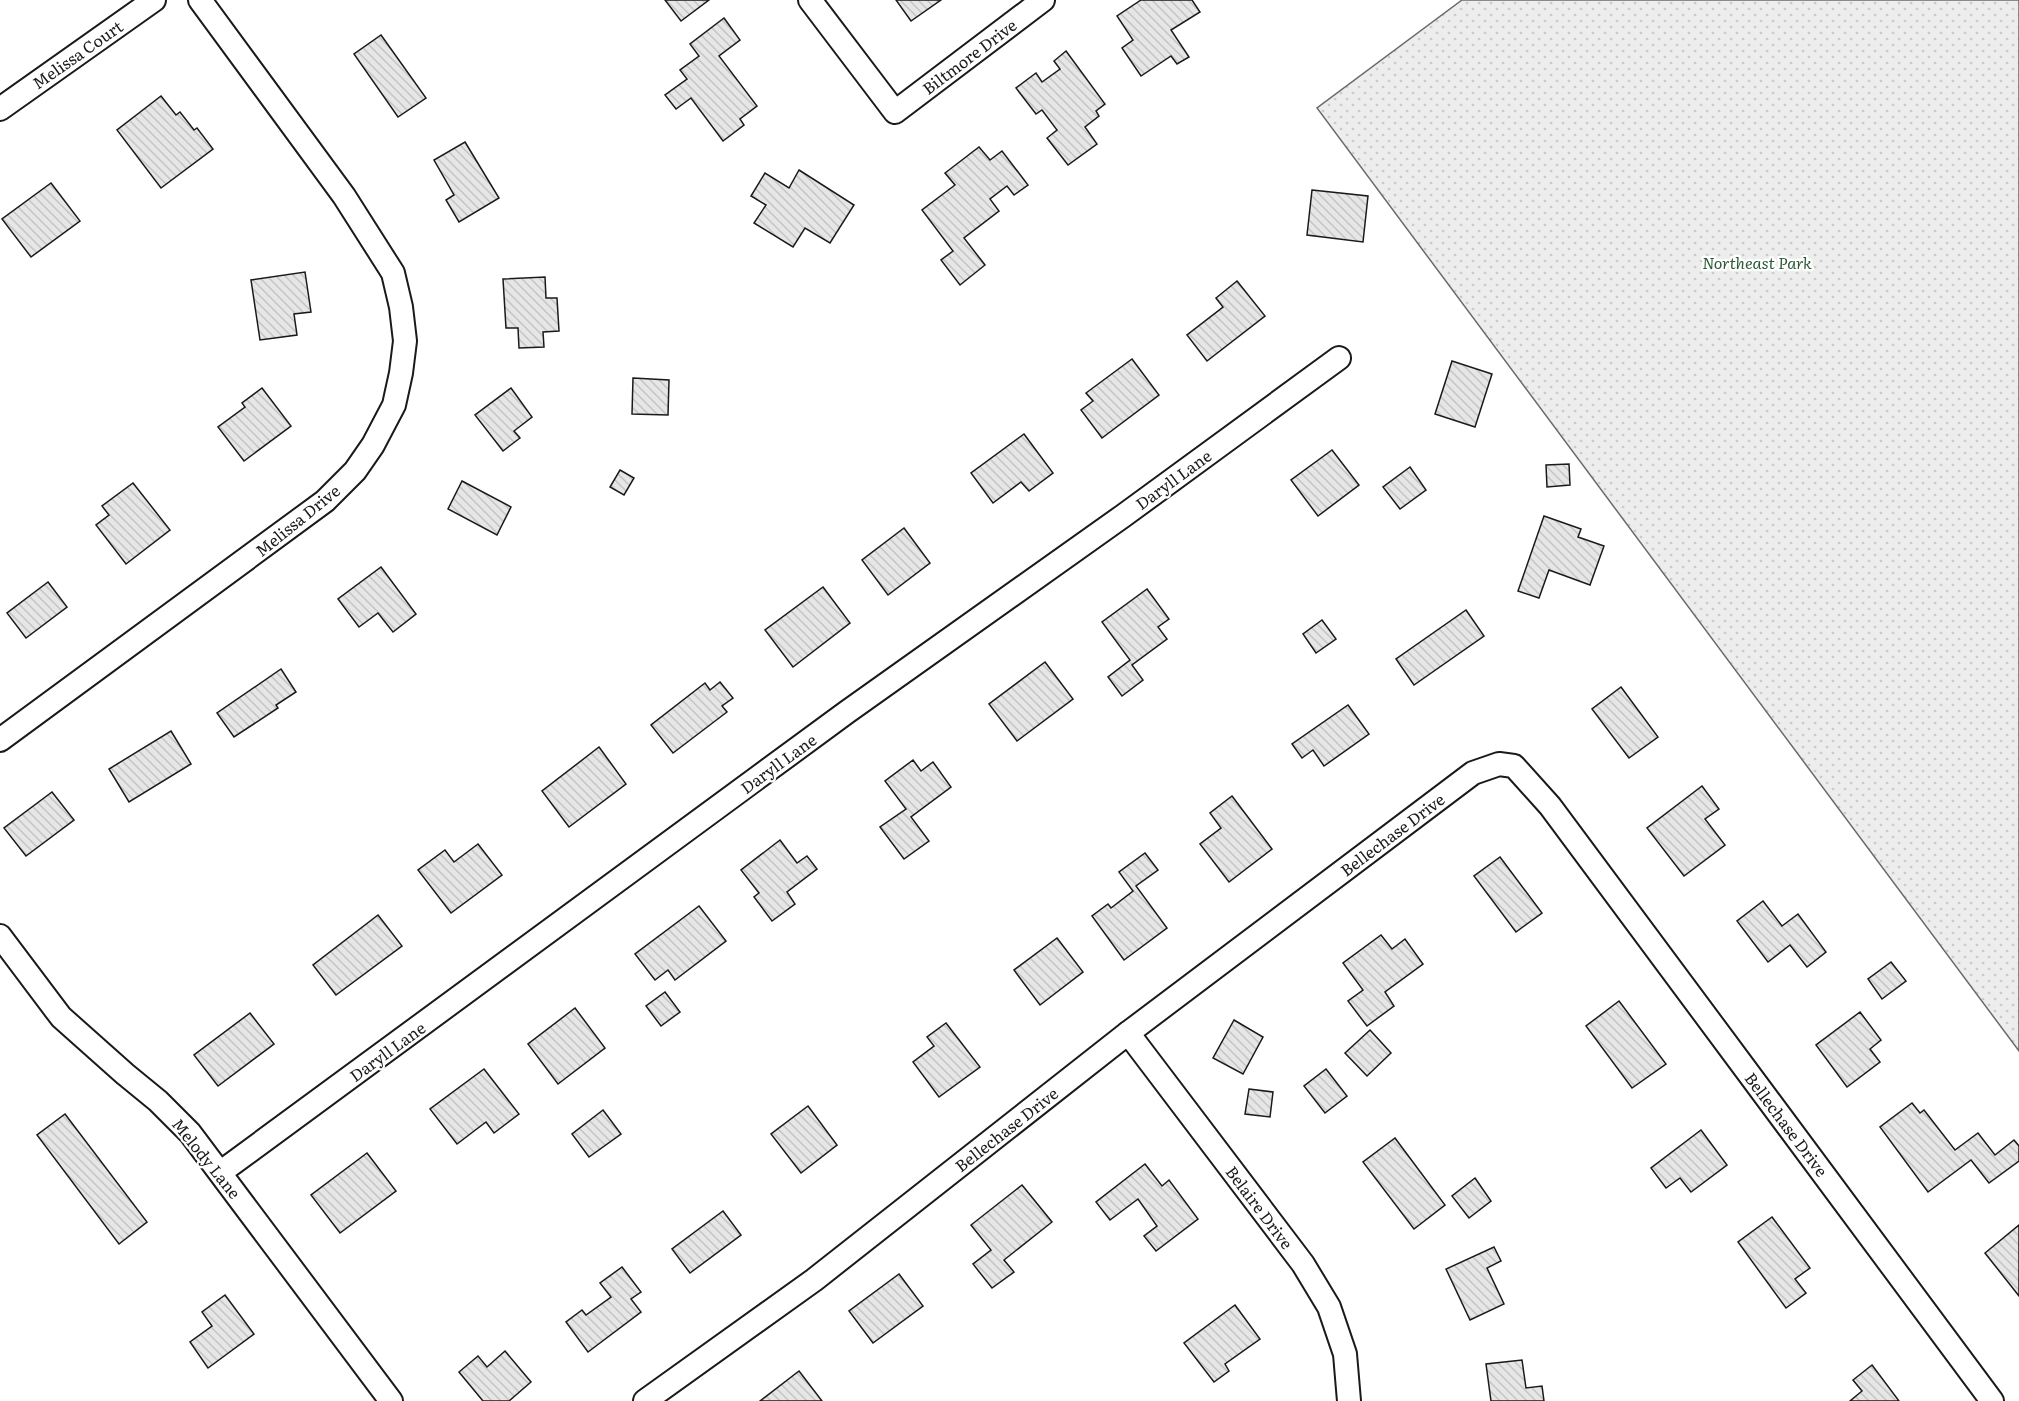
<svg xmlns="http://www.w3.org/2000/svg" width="2019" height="1401" font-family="Literata,serif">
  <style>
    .grass { fill: url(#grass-dots); stroke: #6a6a6a; stroke-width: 1.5 }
    .building { fill: url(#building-back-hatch); stroke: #1a1a1a; stroke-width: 1.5 }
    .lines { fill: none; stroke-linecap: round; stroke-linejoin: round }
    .minor-casing { stroke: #1a1a1a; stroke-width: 26 }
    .minor { stroke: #fff; stroke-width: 22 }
    .labels { text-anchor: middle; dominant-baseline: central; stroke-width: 4.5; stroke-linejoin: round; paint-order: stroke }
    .street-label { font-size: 16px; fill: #1a1a1a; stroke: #fff }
    .park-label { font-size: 16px; font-style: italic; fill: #2b5a34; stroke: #fff }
  </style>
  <defs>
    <pattern id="grass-dots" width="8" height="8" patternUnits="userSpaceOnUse" patternTransform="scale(1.5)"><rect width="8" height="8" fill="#ededed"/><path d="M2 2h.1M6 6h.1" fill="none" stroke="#cbcbcb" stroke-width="1.8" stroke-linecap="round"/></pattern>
    <pattern id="building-back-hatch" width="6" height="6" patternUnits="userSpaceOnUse" patternTransform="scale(1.5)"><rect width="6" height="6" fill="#e6e6e6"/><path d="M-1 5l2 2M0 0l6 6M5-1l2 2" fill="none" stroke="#c5c5c5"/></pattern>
  </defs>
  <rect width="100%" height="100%" fill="#fff"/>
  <polygon class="grass" points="1462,0 2019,0 2019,1051 1317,108"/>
  <g class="building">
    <polygon points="665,0 709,0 681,21"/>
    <polygon points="896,0 941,0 911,21"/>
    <polygon points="1141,0 1192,0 1200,12 1171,30 1189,57 1177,64 1171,56 1141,76 1122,48 1133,40 1117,16"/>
    <polygon points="724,18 740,40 719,56 757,106 740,119 744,125 723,141 691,98 676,109 665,95 687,79 680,70 699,56 690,44"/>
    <polygon points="381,35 426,98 398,117 354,54"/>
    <polygon points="1066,51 1105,104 1096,111 1099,116 1085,127 1097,144 1068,165 1047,138 1057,130 1042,110 1036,114 1016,88 1036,73 1042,82 1060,69 1054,61"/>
    <polygon points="161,96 176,115 180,112 194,130 197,128 213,149 161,188 117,130"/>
    <polygon points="465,142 499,198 459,222 446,200 454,195 434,160"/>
    <polygon points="979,147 990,160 1002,151 1028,185 1014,195 1007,186 990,199 999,211 964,238 985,265 960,285 941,260 953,251 922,210 955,185 945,173"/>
    <polygon points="799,170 854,205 830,243 805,228 793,247 754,223 766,205 751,196 765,173 789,188"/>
    <polygon points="51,183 80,221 31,257 2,219"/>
    <polygon points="1312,190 1368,196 1363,242 1307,235"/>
    <polygon points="305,272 311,312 294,314 297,335 260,340 251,280"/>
    <polygon points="545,277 546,298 557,298 559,331 543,332 544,347 519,348 518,328 506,328 503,279"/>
    <polygon points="1237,281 1265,316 1207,361 1187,335 1223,307 1216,298"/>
    <polygon points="1132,359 1159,395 1102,438 1081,410 1093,401 1086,393"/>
    <polygon points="1452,361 1492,374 1475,427 1435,414"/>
    <polygon points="633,378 669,380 668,415 632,414"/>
    <polygon points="262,388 291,426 244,461 218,427 245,407 242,403"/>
    <polygon points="511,388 532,417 514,431 520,438 503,451 475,415"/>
    <polygon points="1024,434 1053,473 1029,491 1021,482 993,503 971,473"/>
    <polygon points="1332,450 1359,485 1318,516 1291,480"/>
    <polygon points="1569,464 1570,485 1547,487 1546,465"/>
    <polygon points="1410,467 1426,490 1400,509 1383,487"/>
    <polygon points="620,470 634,478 624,495 610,487"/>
    <polygon points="462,481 511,507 497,535 448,509"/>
    <polygon points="133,483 170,530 126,564 96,525 109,515 102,506"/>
    <polygon points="1544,516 1581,529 1578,537 1604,546 1590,585 1549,570 1539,598 1518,591"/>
    <polygon points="904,528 930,563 888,595 862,560"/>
    <polygon points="381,567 416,614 393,632 378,613 359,627 338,599"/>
    <polygon points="48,582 67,607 26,638 7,613"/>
    <polygon points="823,587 850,623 793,667 765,630"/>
    <polygon points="1147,589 1169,619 1158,627 1167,639 1132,665 1143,680 1122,696 1108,677 1130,660 1102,622"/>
    <polygon points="1466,610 1484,636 1414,685 1396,659"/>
    <polygon points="1322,620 1336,639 1316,653 1303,634"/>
    <polygon points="1045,662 1073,699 1017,741 989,704"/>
    <polygon points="281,669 296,692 276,705 278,708 234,737 217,713"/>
    <polygon points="720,682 733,698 722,706 727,712 673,753 651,725 705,683 710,690"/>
    <polygon points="1621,687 1658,737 1629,758 1592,709"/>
    <polygon points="1348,705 1369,734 1324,766 1313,750 1302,758 1292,744"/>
    <polygon points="171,731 191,764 129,802 109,769"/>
    <polygon points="599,747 626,784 569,827 542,791"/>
    <polygon points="913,760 921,771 933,762 951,787 911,817 929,841 904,859 880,827 906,809 885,781"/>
    <polygon points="1702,786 1719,809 1705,819 1725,845 1684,876 1647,828"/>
    <polygon points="52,792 74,820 26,856 4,828"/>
    <polygon points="1232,796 1272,849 1229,882 1200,844 1221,828 1210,813"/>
    <polygon points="780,840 797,863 807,856 817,869 787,892 795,904 772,921 754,897 759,893 741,870"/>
    <polygon points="478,844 502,875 451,913 418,870 445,850 454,862"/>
    <polygon points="1145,853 1158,870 1136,886 1167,928 1124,960 1092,916 1108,904 1111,908 1133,891 1119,872"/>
    <polygon points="1500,857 1542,913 1516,932 1474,876"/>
    <polygon points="1763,901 1782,926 1798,914 1826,952 1807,967 1790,945 1768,962 1737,921"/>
    <polygon points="699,906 726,941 675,980 668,970 655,980 635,954"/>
    <polygon points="378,915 402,946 336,995 313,965"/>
    <polygon points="1381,935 1392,949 1405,939 1423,964 1385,992 1394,1006 1367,1026 1348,1001 1363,990 1343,963"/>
    <polygon points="1057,938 1083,972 1040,1005 1014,970"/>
    <polygon points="1891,962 1906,981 1882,999 1868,979"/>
    <polygon points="665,992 680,1012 661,1026 646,1006"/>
    <polygon points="1619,1001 1666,1064 1632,1088 1586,1026"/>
    <polygon points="575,1008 605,1048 558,1084 528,1044"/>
    <polygon points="1860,1012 1881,1040 1870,1049 1880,1062 1847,1087 1816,1045"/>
    <polygon points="250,1013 274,1044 218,1086 194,1055"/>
    <polygon points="1234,1020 1263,1037 1243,1074 1213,1058"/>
    <polygon points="946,1023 980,1067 939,1097 913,1062 934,1046 927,1037"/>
    <polygon points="1370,1030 1391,1053 1367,1076 1345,1053"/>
    <polygon points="484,1069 519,1114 494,1133 486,1122 457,1144 430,1109"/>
    <polygon points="1326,1069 1347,1096 1325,1113 1304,1086"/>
    <polygon points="1249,1089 1273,1092 1270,1117 1245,1114"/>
    <polygon points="1912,1103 1920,1113 1924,1110 1955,1150 1978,1133 1995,1155 2014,1140 2019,1146 2019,1161 1989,1183 1971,1160 1928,1192 1880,1127"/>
    <polygon points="808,1106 837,1145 801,1173 771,1134"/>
    <polygon points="603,1110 621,1134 589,1157 572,1134"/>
    <polygon points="65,1114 147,1222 119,1244 37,1135"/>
    <polygon points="1701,1130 1727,1165 1691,1192 1680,1178 1666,1188 1651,1168"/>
    <polygon points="1395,1138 1445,1205 1414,1229 1363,1162"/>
    <polygon points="367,1153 396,1191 340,1233 311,1195"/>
    <polygon points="1145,1164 1162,1186 1169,1180 1198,1219 1156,1251 1144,1236 1157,1226 1138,1199 1110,1220 1096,1202"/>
    <polygon points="1475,1178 1491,1201 1469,1218 1452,1196"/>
    <polygon points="1022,1185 1052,1222 1004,1260 1014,1272 992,1288 973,1264 991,1250 971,1225"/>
    <polygon points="723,1211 741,1235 690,1273 672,1249"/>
    <polygon points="1772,1217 1810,1268 1795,1279 1806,1293 1786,1308 1738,1242"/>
    <polygon points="2019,1225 2019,1296 1985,1253"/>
    <polygon points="1494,1247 1501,1261 1487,1268 1504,1304 1470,1320 1446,1269"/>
    <polygon points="622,1267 641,1292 631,1299 641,1312 588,1352 566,1322 582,1310 586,1315 611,1297 600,1283"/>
    <polygon points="899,1274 923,1306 873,1343 849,1311"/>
    <polygon points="225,1295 254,1334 208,1368 190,1342 212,1326 202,1312"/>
    <polygon points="1235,1305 1260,1339 1225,1364 1229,1371 1214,1382 1184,1343"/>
    <polygon points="505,1351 531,1382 509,1401 483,1401 459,1372 478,1356 487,1367"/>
    <polygon points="1522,1360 1526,1388 1542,1386 1544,1401 1491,1401 1486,1364"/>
    <polygon points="1872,1365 1899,1401 1850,1401 1862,1391 1853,1380"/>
    <polygon points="799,1371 822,1401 760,1401"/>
  </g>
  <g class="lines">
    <defs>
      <g id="minor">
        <polyline points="810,0 895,112 1043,0"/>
        <polyline points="0,109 154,0"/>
        <polyline points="0,740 325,501 355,471 373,445 394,405 401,373 405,341 401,307 393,273 344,196 200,0"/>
        <polyline points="0,936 61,1017 125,1074 158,1101 190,1133 391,1401"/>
        <polyline points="1128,1033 1303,1264 1329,1307 1345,1354 1349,1401"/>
        <polyline points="221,1172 847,712 1123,516 1339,358"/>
        <polyline points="645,1401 814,1280 1128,1033 1473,773 1499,764 1514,766 1550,806 1992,1401"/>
      </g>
    </defs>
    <use href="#minor" class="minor-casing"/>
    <use href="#minor" class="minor"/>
  </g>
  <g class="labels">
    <g class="street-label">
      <text transform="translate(77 54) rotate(-35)">Melissa Court</text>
      <text transform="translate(969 56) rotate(-37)">Biltmore Drive</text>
      <text transform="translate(1173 479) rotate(-36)">Daryll Lane</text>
      <text transform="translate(297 520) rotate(-39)">Melissa Drive</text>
      <text transform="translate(778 763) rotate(-36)">Daryll Lane</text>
      <text transform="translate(1392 834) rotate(-37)">Bellechase Drive</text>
      <text transform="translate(387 1051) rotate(-36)">Daryll Lane</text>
      <text transform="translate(1787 1124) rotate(53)">Bellechase Drive</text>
      <text transform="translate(1006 1129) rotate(-38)">Bellechase Drive</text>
      <text transform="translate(207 1158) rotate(51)">Melody Lane</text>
      <text transform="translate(1260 1207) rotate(53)">Belaire Drive</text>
    </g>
    <g class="park-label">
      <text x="1757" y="262">Northeast Park</text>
    </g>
  </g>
</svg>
